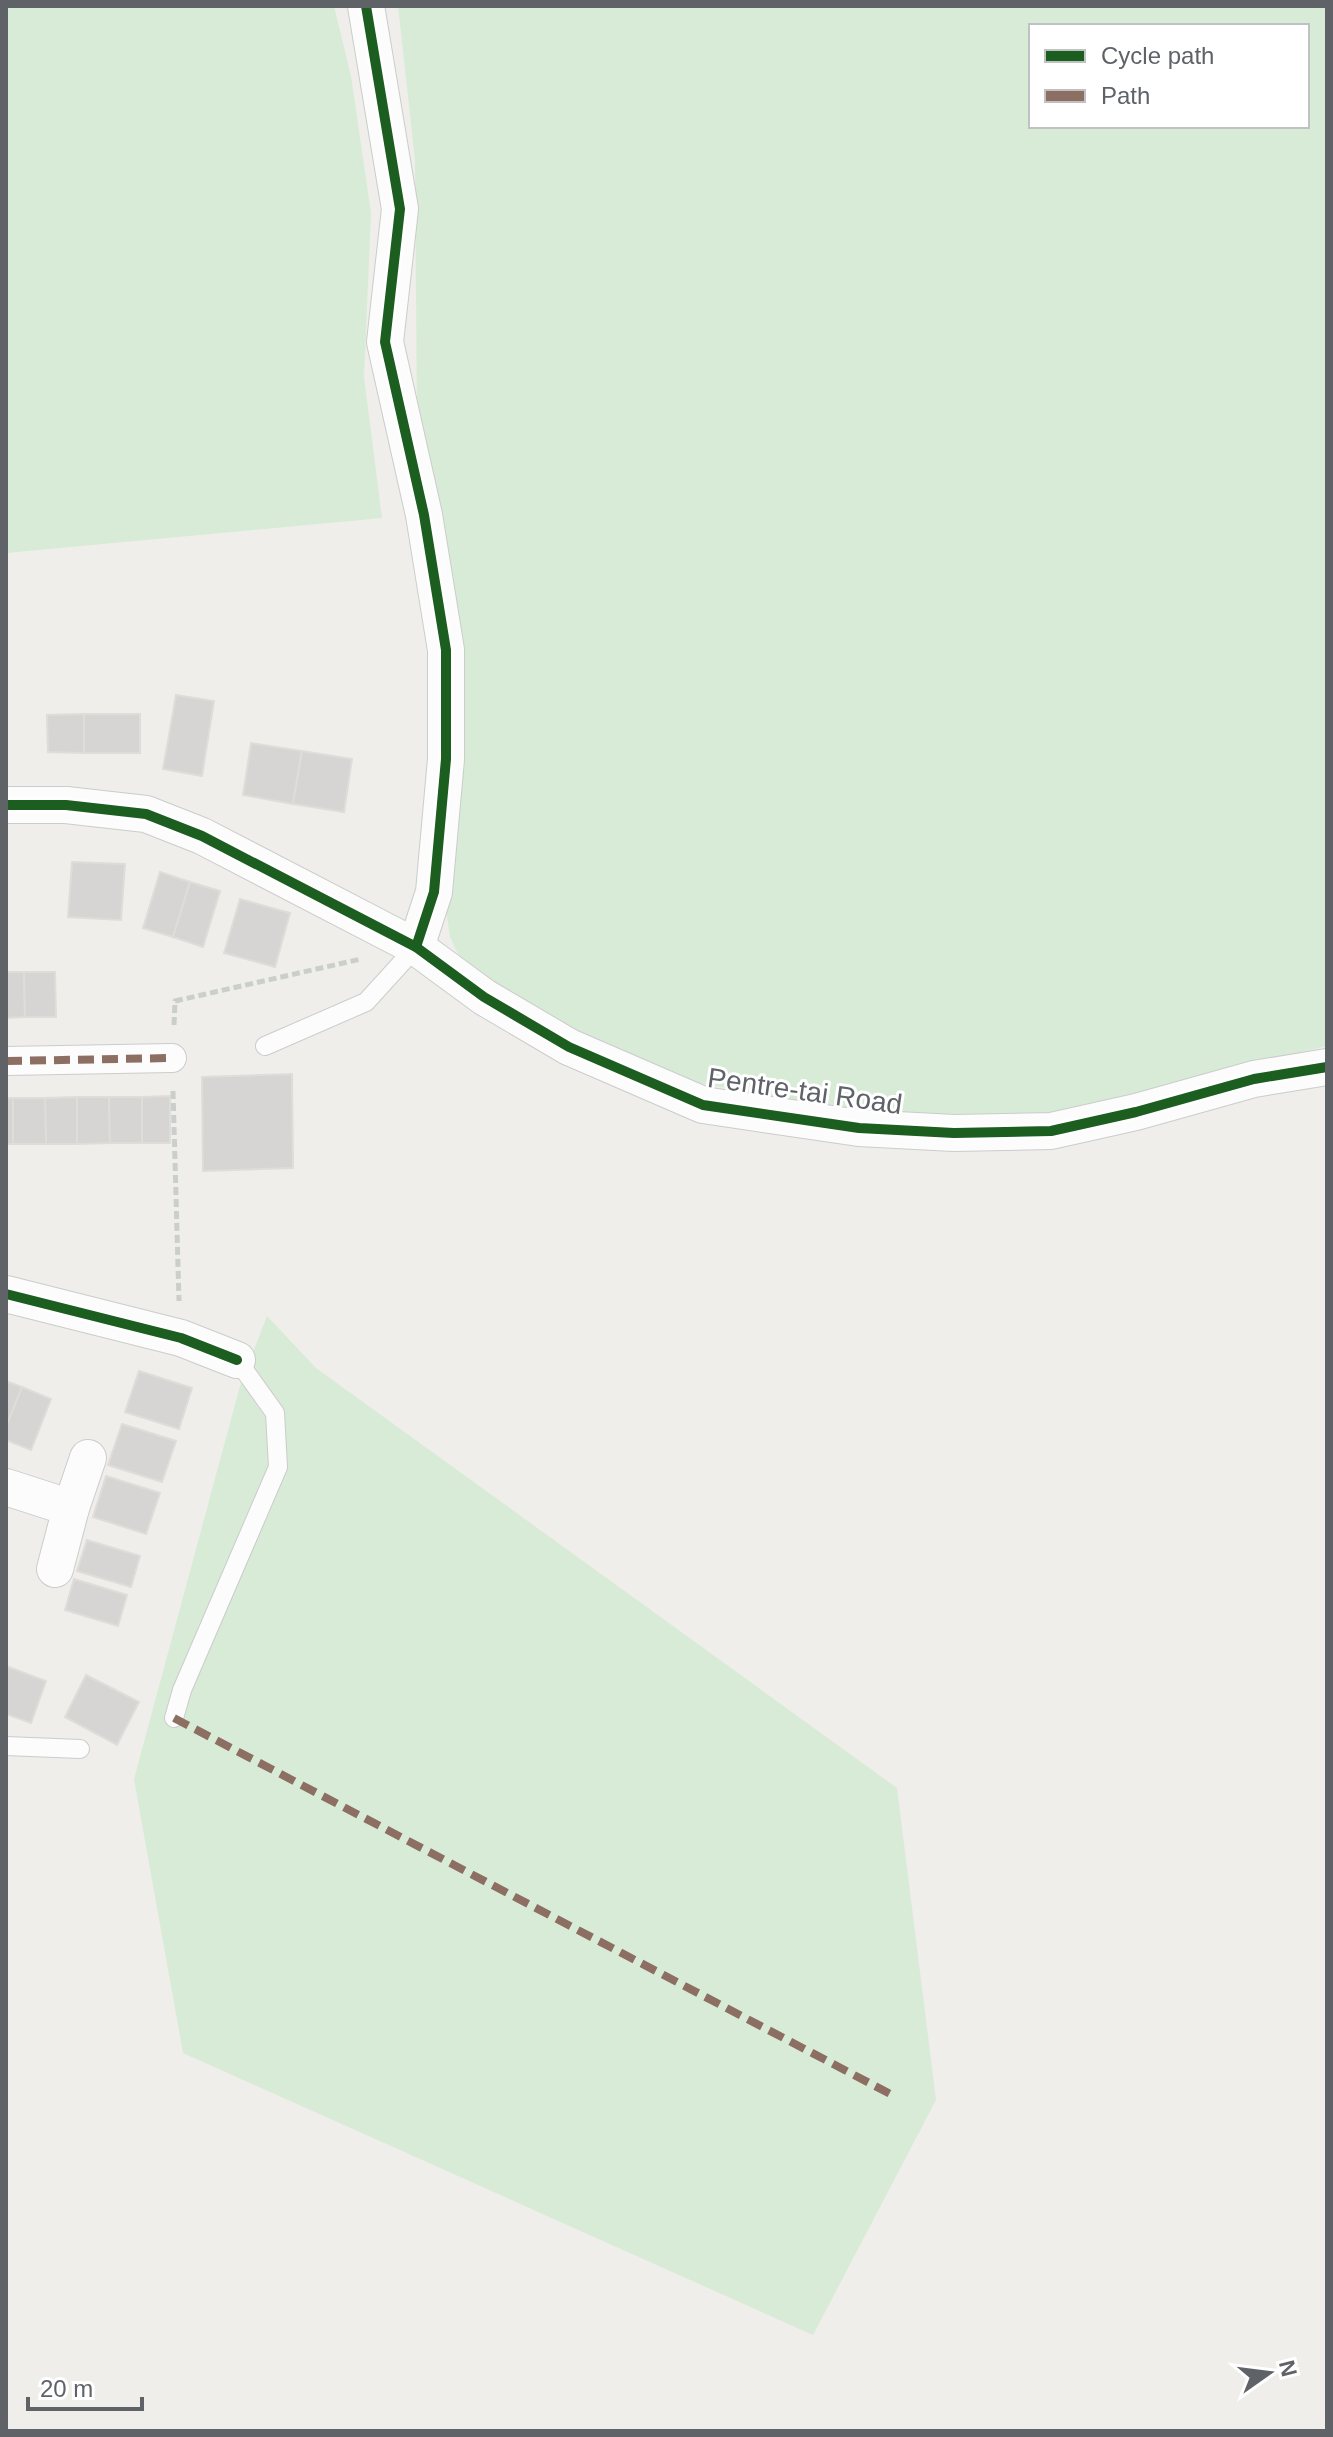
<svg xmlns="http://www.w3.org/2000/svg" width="1333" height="2437" font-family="Helvetica,sans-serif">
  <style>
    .green { fill: #d8ebd6; fill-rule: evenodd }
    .building { fill: #d6d5d3; stroke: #deddd9; stroke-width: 2 }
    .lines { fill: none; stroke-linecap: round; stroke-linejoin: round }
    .service-casing { stroke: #cbcccc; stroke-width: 20 }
    .pedestrian-casing { stroke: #cbcccc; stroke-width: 30 }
    .minor-casing { stroke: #cbcccc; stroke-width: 38 }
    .path { stroke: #cacfcc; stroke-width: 5; stroke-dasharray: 8 4; stroke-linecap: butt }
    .service { stroke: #fdfcfc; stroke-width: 18 }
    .pedestrian { stroke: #fdfcfc; stroke-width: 28 }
    .minor { stroke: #fdfcfc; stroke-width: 36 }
    .quiet { stroke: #8d6e63; stroke-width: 8; stroke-dasharray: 16 8; stroke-linecap: butt }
    .cycleway-casing { stroke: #fff; stroke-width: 15 }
    .cycleway { stroke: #1b5e20; stroke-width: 10 }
    .labels { text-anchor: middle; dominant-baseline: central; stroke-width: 6; stroke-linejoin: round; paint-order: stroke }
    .street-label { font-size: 28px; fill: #5f6368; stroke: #fff }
  </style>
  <rect width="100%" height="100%" fill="#efeeea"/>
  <g class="green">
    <polygon points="6,6 334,6 351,76 371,213 364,377 382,518 6,553"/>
    <path d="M 398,6 L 1327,6 L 1327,1046 L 1212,1073 L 1049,1117 L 986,1119 L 851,1111 L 700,1083 L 585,1036 L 500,991 L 458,954 L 450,937 L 445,903 L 417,418 L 415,160 ZM 1031,26 L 1307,26 L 1307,126 L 1031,126 Z"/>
    <polygon points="267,1316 316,1368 897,1788 936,2100 813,2335 183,2053 134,1779 240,1386"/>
  </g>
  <g class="building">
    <polygon points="176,695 214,701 202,776 163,769"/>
    <polygon points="84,714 84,753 48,752 47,715"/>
    <rect x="84" y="714" width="56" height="39"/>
    <polygon points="251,743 302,751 293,804 243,795"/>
    <polygon points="302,751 352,759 344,812 293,804"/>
    <polygon points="72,862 125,864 121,920 68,917"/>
    <polygon points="160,872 190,882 173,937 143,928"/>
    <polygon points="190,882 220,891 203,947 173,937"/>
    <polygon points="240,899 290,913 275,967 224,953"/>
    <polygon points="6,972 24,972 25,1017 6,1018"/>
    <polygon points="24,972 55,972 56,1017 25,1017"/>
    <polygon points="292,1074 293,1168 203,1171 202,1077"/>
    <polygon points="170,1096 170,1143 142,1143 142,1097"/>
    <polygon points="77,1097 77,1144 46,1144 45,1098"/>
    <polygon points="77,1097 109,1097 110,1143 77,1144"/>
    <polygon points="109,1097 142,1097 142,1143 110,1143"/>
    <rect x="6" y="1098" width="7" height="46"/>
    <polygon points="13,1098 45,1098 46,1144 13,1144"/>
    <polygon points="139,1371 192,1388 179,1429 125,1412"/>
    <polygon points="6,1381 22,1387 6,1427"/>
    <polygon points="22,1387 51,1399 31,1450 6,1440 6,1427"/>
    <polygon points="122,1424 176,1441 162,1482 108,1465"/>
    <polygon points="106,1476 160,1493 146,1534 93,1517"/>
    <polygon points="87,1540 140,1556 131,1587 77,1571"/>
    <polygon points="74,1579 127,1595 118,1626 65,1610"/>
    <polygon points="6,1666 46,1681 31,1723 6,1714"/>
    <polygon points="86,1675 139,1702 117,1745 65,1717"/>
  </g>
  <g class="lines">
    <defs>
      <g id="service">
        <polyline points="265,1046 366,1002 416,947"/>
        <polyline points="174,1718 182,1690 278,1467 275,1413 237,1360"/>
        <polyline points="6,1746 80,1749"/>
      </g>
      <polyline id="pedestrian" points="6,1061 172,1058"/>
      <g id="minor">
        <polyline points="366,6 400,209 385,342 424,515 446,650 446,759 434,892 416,947"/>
        <polyline points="6,805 66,805 146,814 202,836 416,947 484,997 569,1047 703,1105 859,1128 954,1133 1051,1131 1136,1112 1254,1079 1327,1067"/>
        <polyline points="6,1294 181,1338 237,1360"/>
        <polyline points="6,1487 71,1508 55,1569"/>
        <polyline points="71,1508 88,1458"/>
      </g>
    </defs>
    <use href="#service" class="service-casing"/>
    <use href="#pedestrian" class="pedestrian-casing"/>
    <use href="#minor" class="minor-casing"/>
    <g class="path">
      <polyline points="174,1025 175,1001 361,959"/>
      <polyline points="173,1091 179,1301"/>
    </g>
    <use href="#service" class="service"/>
    <use href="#pedestrian" class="pedestrian"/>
    <use href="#minor" class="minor"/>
    <g class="quiet">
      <polyline points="6,1061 172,1058"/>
      <polyline points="174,1718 896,2097"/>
    </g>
    <defs>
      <g id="cycleway">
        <polyline points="366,6 400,209 385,342 424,515 446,650 446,759 434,892 416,947"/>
        <polyline points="6,805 66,805 146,814 202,836 416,947 484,997 569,1047 703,1105 859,1128 954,1133 1051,1131 1136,1112 1254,1079 1327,1067"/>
        <polyline points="6,1294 181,1338 237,1360"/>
      </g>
    </defs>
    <use href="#cycleway" class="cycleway-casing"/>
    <use href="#cycleway" class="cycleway"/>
  </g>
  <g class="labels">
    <g class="street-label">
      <text transform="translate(805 1091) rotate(8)">Pentre-tai Road</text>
    </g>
  </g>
  <rect width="1333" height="2437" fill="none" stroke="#5f6368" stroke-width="16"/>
  <rect x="1029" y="24" width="280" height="104" fill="#ffffff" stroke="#bfc1c3" stroke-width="2"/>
  <rect x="1045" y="50" width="40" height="12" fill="#1b5e20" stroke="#bfc1c3" stroke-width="2"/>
  <text x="1101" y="64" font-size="24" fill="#5f6368">Cycle path</text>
  <rect x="1045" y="90" width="40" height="12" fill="#8d6e63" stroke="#bfc1c3" stroke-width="2"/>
  <text x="1101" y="104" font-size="24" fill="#5f6368">Path</text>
  <g transform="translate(1269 2373) rotate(76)" stroke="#ffffff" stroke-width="6" paint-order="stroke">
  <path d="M0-6L14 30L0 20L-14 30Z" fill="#5f6368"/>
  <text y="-12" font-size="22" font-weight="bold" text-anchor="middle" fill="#5f6368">N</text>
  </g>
  <path d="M28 2397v12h114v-12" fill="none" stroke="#5f6368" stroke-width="4"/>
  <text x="40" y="2397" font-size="24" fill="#5f6368" stroke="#ffffff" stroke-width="6" paint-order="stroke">20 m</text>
</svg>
